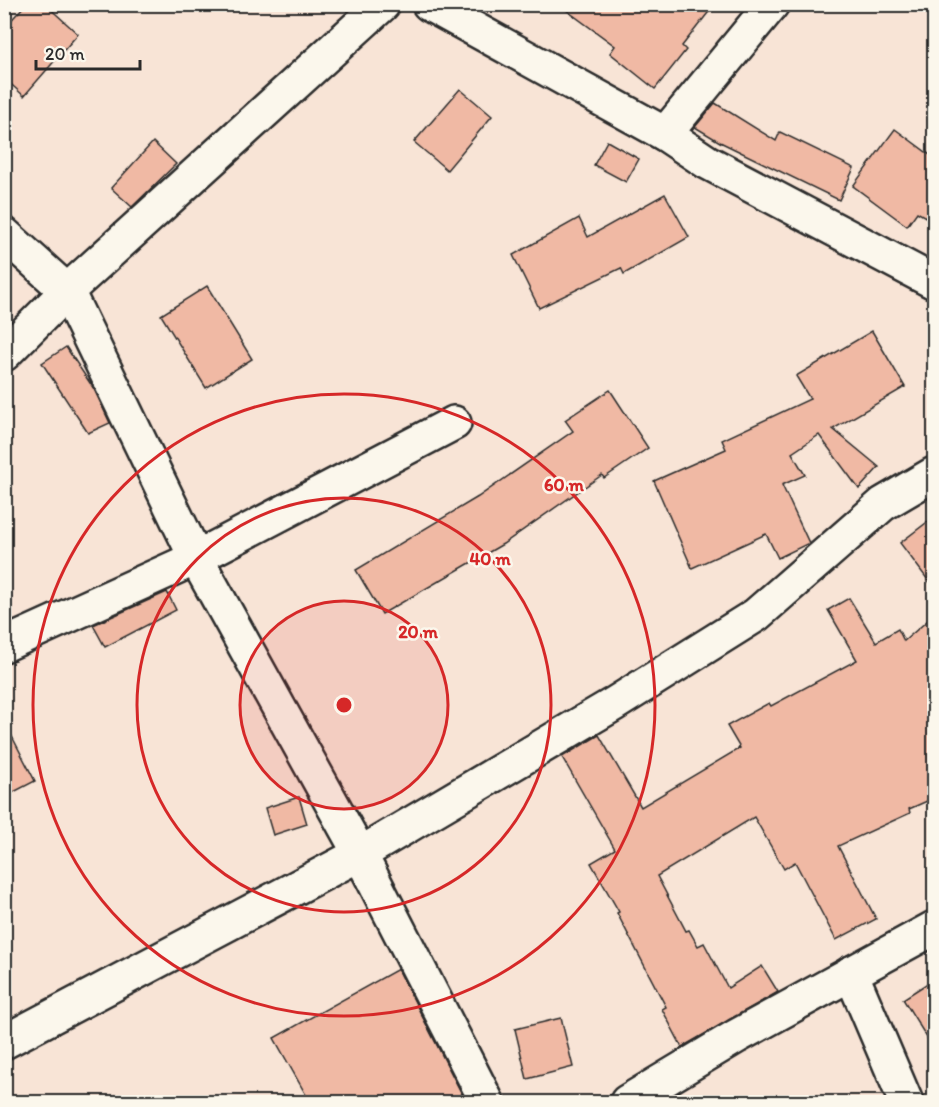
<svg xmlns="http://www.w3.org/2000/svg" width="939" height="1107" font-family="Itim,sans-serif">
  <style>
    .building { fill: #f0b9a4; stroke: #2b2b2b; stroke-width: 1.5 }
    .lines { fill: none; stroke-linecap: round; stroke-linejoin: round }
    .street-casing { stroke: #2b2b2b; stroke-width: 38 }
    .street { stroke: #fbf7ec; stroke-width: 33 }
    .ring { fill: none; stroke: #d62828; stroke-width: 3 }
    .centre { fill: #d62828; stroke: #fbf7ec; stroke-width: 3 }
    .ring-label { font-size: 18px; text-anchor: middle; font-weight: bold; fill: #d62828; stroke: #fbf7ec; stroke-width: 5; stroke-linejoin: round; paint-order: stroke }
  </style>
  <rect width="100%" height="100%" fill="#f8e4d6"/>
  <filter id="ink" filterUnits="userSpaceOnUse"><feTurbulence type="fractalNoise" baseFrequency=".0167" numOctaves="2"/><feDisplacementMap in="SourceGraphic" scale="12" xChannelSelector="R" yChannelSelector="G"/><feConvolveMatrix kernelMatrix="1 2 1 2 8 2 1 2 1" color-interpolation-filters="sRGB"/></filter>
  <g filter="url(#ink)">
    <g class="building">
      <polygon points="26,4 45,4 78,34 24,96 4,78 4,28"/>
      <polygon points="558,4 715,4 682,46 686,50 655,89 610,53 615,46"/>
      <polygon points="460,89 492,116 447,170 414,142"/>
      <polygon points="715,103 776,141 780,132 854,168 839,200 720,142 695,127"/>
      <polygon points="895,129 934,158 934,222 917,212 907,226 853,186"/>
      <polygon points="607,141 639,159 626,182 594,165"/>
      <polygon points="153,142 176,164 132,207 111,188"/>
      <polygon points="665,194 689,237 624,274 621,268 539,308 513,255 579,218 588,237"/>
      <polygon points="207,286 252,359 206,388 161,315"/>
      <polygon points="872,331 905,387 833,429 879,467 859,489 819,435 792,453 805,475 782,485 809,543 778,558 766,534 692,568 654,481 726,449 722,440 810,399 796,376"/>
      <polygon points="66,347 94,389 110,423 88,433 42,363"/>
      <polygon points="610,390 648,448 604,478 602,475 503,544 382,614 356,570 478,497 573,431 565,420"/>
      <polygon points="934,517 934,588 900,543"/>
      <polygon points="167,592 176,610 105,647 93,625"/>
      <polygon points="849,598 876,642 898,629 904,641 934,615 934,798 909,809 910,813 838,846 876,919 836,940 795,862 784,869 754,817 657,876 686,931 689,930 698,946 704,943 728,988 762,966 778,992 682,1047 662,1009 666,1007 617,913 619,912 591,863 615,849 562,757 599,735 641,807 740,748 727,726 769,703 771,706 857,660 828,610"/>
      <polygon points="4,721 35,781 4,797"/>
      <polygon points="299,797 307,824 273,835 265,808"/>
      <polygon points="398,969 466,1102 310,1102 274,1038"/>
      <polygon points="934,979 934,1049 903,999"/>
      <polygon points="561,1018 573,1067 527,1079 515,1029"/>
    </g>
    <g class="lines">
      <defs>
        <g id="street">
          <polyline points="429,4 665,134 707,162 934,282"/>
          <polyline points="665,134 772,4"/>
          <polyline points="4,234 67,291 196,558 360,854 487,1102"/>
          <polyline points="4,354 67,291 383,4"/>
          <polyline points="4,645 196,558 454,423"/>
          <polyline points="851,973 906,1102"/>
          <polyline points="4,1042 360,854 614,704 756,615 883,504 934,474"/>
          <polyline points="627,1102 737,1036 934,928"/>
        </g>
      </defs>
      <use href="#street" class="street-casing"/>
      <use href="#street" class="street"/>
    </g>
  </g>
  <circle cx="344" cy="705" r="104" fill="#d62828" fill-opacity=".12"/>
  <g class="ring">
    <circle cx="344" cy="705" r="104"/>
    <circle cx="344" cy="705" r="207"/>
    <circle cx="344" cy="705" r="311"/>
  </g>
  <circle cx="344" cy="705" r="9" class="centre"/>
  <g class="ring-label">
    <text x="564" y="491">60 m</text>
    <text x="490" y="565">40 m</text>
    <text x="418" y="638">20 m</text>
  </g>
  <rect width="939" height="1107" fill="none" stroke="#fbf7ec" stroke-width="24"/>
  <rect x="12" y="12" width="915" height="1083" fill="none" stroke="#2b2b2b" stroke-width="2" filter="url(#ink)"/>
  <path d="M36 60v9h104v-9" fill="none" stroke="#2b2b2b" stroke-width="3"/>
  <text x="45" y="60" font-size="18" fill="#2b2b2b" stroke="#fbf7ec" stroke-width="4.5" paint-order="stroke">20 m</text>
</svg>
